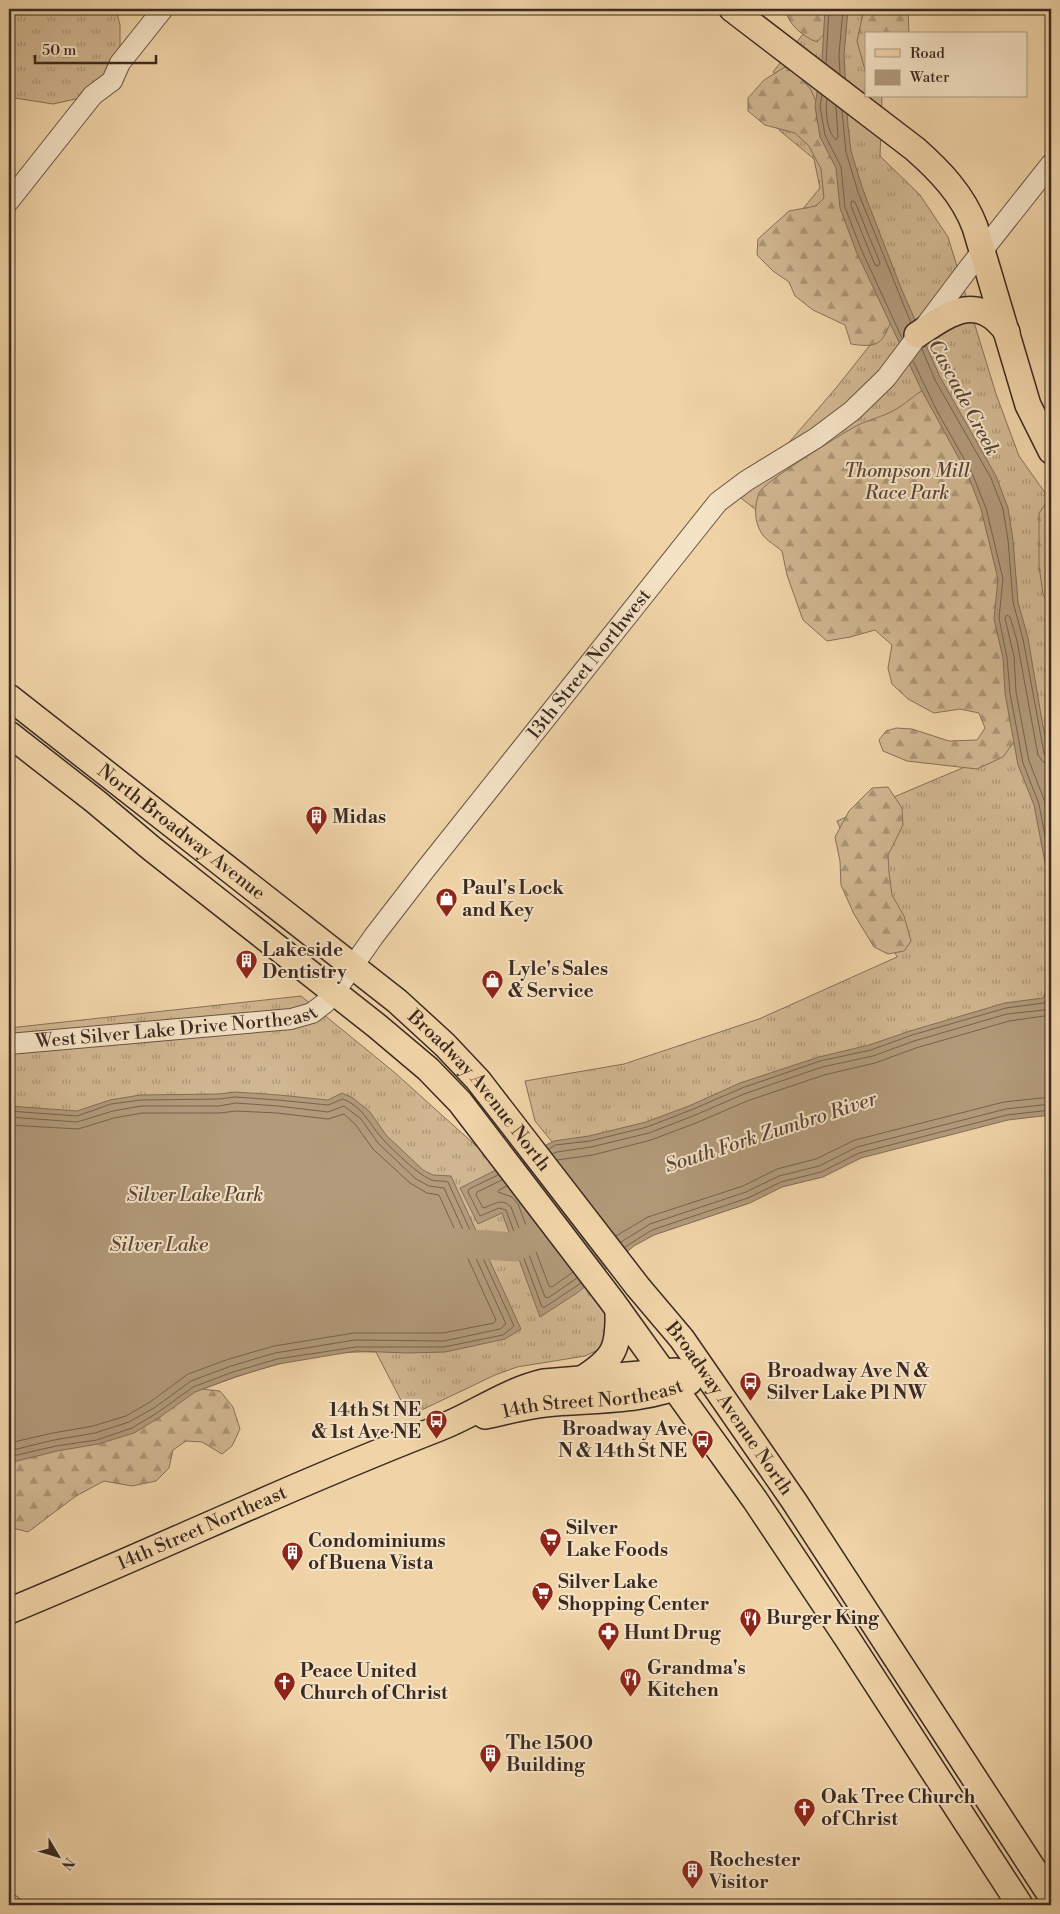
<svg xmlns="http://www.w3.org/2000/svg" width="1060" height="1914" font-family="'Libre Bodoni',serif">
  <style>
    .grass { fill: url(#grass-tufts); stroke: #86705a }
    .forest { fill: url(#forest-firs); stroke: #86705a }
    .water { fill: #b29a7a; stroke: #826d57 }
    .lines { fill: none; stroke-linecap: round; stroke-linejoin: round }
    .shore { stroke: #76624e; stroke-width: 1 }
    .river { stroke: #b29a7a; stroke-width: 29 }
    .minor-casing { stroke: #685444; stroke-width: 22 }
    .major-casing { stroke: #3b2a22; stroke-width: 28 }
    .minor { stroke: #f5e3c6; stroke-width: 20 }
    .major { stroke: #f0d4a8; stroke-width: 25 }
    .labels { text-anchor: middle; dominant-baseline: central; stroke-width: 4; stroke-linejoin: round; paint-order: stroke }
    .park-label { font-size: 19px; font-style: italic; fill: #594638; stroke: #f5e3c6 }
    .street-label { font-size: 19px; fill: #3b2a22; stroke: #f5e3c6 }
    .poi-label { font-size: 19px; font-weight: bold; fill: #3b2a22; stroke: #f5e3c6; text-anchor: start }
    .water-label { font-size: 20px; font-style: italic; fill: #594638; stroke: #f5e3c6 }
  </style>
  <defs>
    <pattern id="grass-tufts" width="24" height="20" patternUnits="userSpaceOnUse" patternTransform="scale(1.25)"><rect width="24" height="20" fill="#d1b791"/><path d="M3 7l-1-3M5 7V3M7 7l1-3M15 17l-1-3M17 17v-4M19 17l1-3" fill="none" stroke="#ab9576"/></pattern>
    <pattern id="forest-firs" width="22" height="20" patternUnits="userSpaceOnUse" patternTransform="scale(1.25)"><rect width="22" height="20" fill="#d1b791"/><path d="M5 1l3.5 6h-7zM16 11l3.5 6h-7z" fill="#ab9576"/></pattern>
  </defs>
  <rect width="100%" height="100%" fill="#f0d4a8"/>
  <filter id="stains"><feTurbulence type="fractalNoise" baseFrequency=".004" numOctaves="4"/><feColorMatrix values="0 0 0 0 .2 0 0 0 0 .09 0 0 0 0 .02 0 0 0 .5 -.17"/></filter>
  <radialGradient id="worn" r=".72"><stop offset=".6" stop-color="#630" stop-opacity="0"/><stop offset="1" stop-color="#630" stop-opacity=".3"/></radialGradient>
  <g class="grass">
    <polygon points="9,9 116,9 120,25 120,63 93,95 53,104 15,98 9,95"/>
    <polygon points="814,9 888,9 866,34 866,96 882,96 880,156 920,195 948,237 996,394 1019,456 1051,501 1051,1054 601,1202 535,1121 525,1081 624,1064 759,1019 897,957 837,821 1005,750 997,700 741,498 836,388 878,335 769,250 820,188 814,159 779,130 805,97 773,72 815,19"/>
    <path d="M 301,996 L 394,1072 L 483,1152 L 603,1305 L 609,1319 L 605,1340 L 598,1350 L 585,1356 L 517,1367 L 495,1375 L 409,1416 L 376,1352 C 301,1349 228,1379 159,1406 C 109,1425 59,1444 9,1463 L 9,1028 Z"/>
  </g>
  <g class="forest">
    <path d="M 785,9 L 832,9 L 830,27 L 817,42 C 803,37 788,24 785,9 Z"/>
    <polygon points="864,9 908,9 909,34 866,34 866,74 857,41"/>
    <path d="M 785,67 L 799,75 L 811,90 L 825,123 L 894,315 C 882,341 883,349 851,344 L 845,325 L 813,310 L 795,296 L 789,282 L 773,271 L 757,255 L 758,239 L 789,211 L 816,206 L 824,198 L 821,169 L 809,146 L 795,133 L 765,125 L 748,111 L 748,98 L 764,80 Z"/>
    <path d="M 927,388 L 949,429 L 998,548 L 1019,735 L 1003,757 L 977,769 L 907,761 L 883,751 L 879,740 L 886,731 L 896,728 L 912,729 L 949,741 L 977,740 L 985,728 L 979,713 L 960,709 L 934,713 L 908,699 L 892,684 L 888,668 L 892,645 L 875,630 L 850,637 L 827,641 L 803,620 L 787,575 L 782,551 C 776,546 766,540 762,534 C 754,522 754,506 759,493 C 763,482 842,434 856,426 C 870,419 886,416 898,408 C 909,401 915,394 927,388 Z"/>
    <polygon points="1051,501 1051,611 1043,594 1039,566 1039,513 1047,502"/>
    <polygon points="888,787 902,808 903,825 888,855 889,872 892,895 904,916 911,941 904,951 888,954 874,947 854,914 841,885 840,861 835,837 849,811 872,788"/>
    <polygon points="192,1388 220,1391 233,1407 240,1429 232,1446 222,1454 202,1442 186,1441 173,1450 169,1468 156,1481 132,1486 104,1481 76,1496 28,1532 9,1527 9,1450"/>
  </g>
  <g class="water">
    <polygon points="825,9 848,9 844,55 848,126 851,151 863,190 901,288 940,377 996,476 1008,508 1013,540 1018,602 1028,638 1042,721 1051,763 1051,919 1047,873 1034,805 1018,765 1005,693 1003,658 994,619 998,579 981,509 968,475 922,391 856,251 840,208 836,168 820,137 815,106 822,60"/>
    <polygon points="1051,985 1051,1115 1008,1120 861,1158 823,1177 782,1187 750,1203 654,1235 634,1246 577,1293 540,1317 502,1213 478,1224 460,1188 554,1141 589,1136 646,1122 689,1106 740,1083 819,1057 869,1045 910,1031 1005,1003 1043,998"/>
    <polygon points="235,1092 279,1095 328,1100 342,1093 353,1098 370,1112 386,1135 423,1170 433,1175 451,1176 521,1329 505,1339 445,1352 407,1353 356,1351 278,1364 235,1377 195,1392 160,1417 134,1433 98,1444 57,1451 9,1463 9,1106 77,1111 110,1100 140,1095 219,1094"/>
  </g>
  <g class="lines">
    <g class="shore">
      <polyline points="826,64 829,9"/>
      <polyline points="840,74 839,55 843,9"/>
      <polyline points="822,95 820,106 825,135 841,167 845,207 861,249 902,338"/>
      <path d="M 827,99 C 825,111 827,132 836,140 L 838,137 L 836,106"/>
      <polyline points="842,111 846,152 858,192 911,323"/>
      <polygon points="852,201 855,202 880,263 878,266 875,265 851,206"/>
      <polyline points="922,349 935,380 991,478 1003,509 1008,540 1013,602 1023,639 1044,753 1046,757 1051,758"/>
      <polyline points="913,361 937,411 972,473 986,508 1003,579 999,618 1007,658 1010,693 1023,763 1039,804 1051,868"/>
      <polyline points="1051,764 1043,762 1038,755 1017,641 1010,617 1007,615 1005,618 1014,656 1016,692 1029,761 1045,802 1051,837"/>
      <path d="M 9,1111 L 77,1116 L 111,1104 L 141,1100 L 219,1099 L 235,1097 L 278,1100 L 328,1105 L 343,1099 C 363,1107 368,1122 381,1137 C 389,1147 422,1178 432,1180 C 437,1182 443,1180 448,1182 L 514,1326 L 503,1335 L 444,1347 L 356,1347 L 277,1359 L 233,1372 L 193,1387 L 157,1413 L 132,1428 L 97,1440 L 56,1446 L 9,1457"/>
      <polyline points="9,1117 77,1122 113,1111 141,1106 219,1106 236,1103 278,1106 328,1112 344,1106 361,1119 378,1143 416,1179 429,1186 444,1188 506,1324 500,1329 444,1341 355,1340 275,1353 231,1366 191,1381 154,1408 129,1422 95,1433 54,1440 9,1451"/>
      <polyline points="9,1125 78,1129 114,1118 142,1113 220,1113 236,1111 277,1113 328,1119 344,1114 355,1124 373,1149 410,1183 427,1193 439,1195 496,1320 494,1323 443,1333 354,1333 274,1346 229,1359 188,1374 150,1402 126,1416 93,1426 53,1433 9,1443"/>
      <polyline points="549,1149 555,1145 590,1141 647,1127 691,1110 742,1088 820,1061 871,1050 912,1035 1006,1008 1044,1003 1051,994"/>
      <polyline points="552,1154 557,1152 591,1147 649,1133 693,1116 744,1094 822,1067 873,1056 914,1041 1007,1014 1044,1010 1051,1006"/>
      <polyline points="557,1160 593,1155 651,1140 696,1123 747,1101 824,1075 875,1063 916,1048 1009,1021 1051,1015"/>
      <polyline points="498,1175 469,1189 468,1192 480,1216 499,1208 506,1210 542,1307 545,1307 581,1283"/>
      <path d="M 502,1180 L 477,1192 L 476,1195 L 483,1208 C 494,1205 501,1197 511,1207 L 545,1297 L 548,1298 L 577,1278"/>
      <polyline points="507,1186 499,1190 498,1192 512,1197 518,1204 549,1286 552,1287 573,1272"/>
      <polyline points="616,1236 648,1217 743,1186 777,1169 816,1159 855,1140 1004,1102 1051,1097"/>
      <polyline points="621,1242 650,1224 746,1192 779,1176 819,1166 857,1147 1006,1109 1051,1104"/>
      <polyline points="625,1247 652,1230 748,1198 781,1182 821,1172 859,1153 1007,1115 1051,1110"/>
    </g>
    <polyline class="river" points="443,1242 514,1247 549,1229"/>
    <defs>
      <g id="minor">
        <polyline points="9,201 93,95 112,81 120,63 163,9"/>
        <path id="s1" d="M 9,1044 L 291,1019 L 312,1013 L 325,1003 L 334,993 L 374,936 L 425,870 L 718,502 L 746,481 L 816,438 L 852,411 L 886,378 L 968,269 L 1051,164"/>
        <polyline points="9,1904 11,1905"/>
      </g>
      <g id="major">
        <path d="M 732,9 L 915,149 C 940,171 963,195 975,227 L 1028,405 L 1051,451"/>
        <path d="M 917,335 C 950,313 977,292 1007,332"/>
        <path id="s2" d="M 9,697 L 397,1001 L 445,1045 L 478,1080 L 638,1287 L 682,1339 L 794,1501 L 1051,1896"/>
        <polyline points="9,734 95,801 151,848 377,1026 428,1069 460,1102 612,1301 755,1500 847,1638 1020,1905"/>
        <path d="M 582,1379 C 615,1358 619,1348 618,1310"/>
        <path id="s3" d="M 485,1416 C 505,1412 525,1406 545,1404 C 594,1399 643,1403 689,1382"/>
        <path id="s4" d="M 9,1611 C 152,1552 292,1485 437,1429 C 474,1415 505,1391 544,1382 L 676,1371"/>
      </g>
    </defs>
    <use href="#minor" class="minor-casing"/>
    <use href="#major" class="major-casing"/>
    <use href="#minor" class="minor"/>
    <use href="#major" class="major"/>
  </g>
  <defs>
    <symbol id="building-pin" viewBox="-11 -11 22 30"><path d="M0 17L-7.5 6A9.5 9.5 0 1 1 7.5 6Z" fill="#8f2418" stroke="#f5e3c6"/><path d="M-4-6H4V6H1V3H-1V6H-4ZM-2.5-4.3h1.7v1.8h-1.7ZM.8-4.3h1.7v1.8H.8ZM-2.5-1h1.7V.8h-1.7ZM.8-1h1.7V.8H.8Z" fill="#fff"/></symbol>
    <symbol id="shop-pin" viewBox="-11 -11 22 30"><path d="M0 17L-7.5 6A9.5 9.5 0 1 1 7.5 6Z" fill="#8f2418" stroke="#f5e3c6"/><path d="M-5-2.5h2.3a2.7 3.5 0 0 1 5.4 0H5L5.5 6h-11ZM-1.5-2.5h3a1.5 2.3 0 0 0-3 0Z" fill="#fff"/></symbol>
    <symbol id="bus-pin" viewBox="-11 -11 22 30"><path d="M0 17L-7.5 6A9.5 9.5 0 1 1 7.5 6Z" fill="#8f2418" stroke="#f5e3c6"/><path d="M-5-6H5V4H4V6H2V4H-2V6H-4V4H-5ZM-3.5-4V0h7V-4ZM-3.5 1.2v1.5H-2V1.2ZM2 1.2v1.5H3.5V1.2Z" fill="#fff"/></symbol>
    <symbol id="supermarket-pin" viewBox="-11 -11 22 30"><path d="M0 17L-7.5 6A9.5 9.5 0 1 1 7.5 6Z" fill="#8f2418" stroke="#f5e3c6"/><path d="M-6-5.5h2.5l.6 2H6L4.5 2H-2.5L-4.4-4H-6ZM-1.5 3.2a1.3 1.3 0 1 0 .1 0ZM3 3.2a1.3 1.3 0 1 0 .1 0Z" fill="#fff"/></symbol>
    <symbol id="restaurant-pin" viewBox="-11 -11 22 30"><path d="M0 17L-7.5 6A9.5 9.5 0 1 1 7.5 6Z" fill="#8f2418" stroke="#f5e3c6"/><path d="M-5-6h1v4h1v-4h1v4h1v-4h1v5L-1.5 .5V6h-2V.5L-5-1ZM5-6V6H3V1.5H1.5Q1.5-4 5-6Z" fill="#fff"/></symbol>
    <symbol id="pharmacy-pin" viewBox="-11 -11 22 30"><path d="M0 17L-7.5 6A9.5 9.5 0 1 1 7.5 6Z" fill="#8f2418" stroke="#f5e3c6"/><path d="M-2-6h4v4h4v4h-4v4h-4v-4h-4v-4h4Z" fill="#fff"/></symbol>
    <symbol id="church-pin" viewBox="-11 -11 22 30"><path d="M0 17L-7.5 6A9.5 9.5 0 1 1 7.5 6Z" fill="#8f2418" stroke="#f5e3c6"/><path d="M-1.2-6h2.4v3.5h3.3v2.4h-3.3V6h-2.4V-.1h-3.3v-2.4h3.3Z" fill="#fff"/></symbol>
  </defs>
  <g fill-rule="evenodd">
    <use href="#building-pin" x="304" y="804" width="25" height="34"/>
    <use href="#shop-pin" x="434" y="886" width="25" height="34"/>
    <use href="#building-pin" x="234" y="948" width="25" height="34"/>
    <use href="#shop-pin" x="480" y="968" width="25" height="34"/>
    <use href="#bus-pin" x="738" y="1370" width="25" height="34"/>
    <use href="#bus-pin" x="424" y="1408" width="25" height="34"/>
    <use href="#bus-pin" x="690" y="1428" width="25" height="34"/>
    <use href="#supermarket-pin" x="538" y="1526" width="25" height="34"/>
    <use href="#building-pin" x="280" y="1540" width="25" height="34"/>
    <use href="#supermarket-pin" x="530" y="1580" width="25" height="34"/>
    <use href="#restaurant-pin" x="738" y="1606" width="25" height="34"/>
    <use href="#pharmacy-pin" x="596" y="1620" width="25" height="34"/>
    <use href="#restaurant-pin" x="618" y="1666" width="25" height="34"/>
    <use href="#church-pin" x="272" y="1670" width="25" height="34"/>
    <use href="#building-pin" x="478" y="1742" width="25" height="34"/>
    <use href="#church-pin" x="792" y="1796" width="25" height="34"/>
    <use href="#building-pin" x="680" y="1858" width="25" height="34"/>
  </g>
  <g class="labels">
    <g class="park-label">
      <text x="907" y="471">Thompson Mill<tspan x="907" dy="22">Race Park</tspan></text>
      <text x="195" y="1195">Silver Lake Park</text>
    </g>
    <g class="street-label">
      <text stroke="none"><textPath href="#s1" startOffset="751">13th Street Northwest</textPath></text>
      <text stroke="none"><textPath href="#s2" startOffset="219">North Broadway Avenue</textPath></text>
      <text stroke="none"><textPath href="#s1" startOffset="168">West Silver Lake Drive Northeast</textPath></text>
      <text stroke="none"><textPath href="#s2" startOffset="615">Broadway Avenue North</textPath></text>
      <text stroke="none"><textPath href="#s3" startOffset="109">14th Street Northeast</textPath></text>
      <text stroke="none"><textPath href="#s2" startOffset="1020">Broadway Avenue North</textPath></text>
      <text stroke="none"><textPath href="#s4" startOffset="210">14th Street Northeast</textPath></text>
    </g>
    <g class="poi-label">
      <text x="332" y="817">Midas</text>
      <text x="462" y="888">Paul's Lock<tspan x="462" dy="22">and Key</tspan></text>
      <text x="262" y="950">Lakeside<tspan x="262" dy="22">Dentistry</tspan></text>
      <text x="508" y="969">Lyle's Sales<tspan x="508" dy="22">&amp; Service</tspan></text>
      <text x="767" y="1371">Broadway Ave N &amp;<tspan x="767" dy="22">Silver Lake Pl NW</tspan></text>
      <text x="421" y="1410" text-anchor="end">14th St NE<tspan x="421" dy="22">&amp; 1st Ave NE</tspan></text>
      <text x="687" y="1429" text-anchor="end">Broadway Ave<tspan x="687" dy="22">N &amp; 14th St NE</tspan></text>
      <text x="566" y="1528">Silver<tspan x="566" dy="22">Lake Foods</tspan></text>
      <text x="308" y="1541">Condominiums<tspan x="308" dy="22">of Buena Vista</tspan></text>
      <text x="558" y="1582">Silver Lake<tspan x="558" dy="22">Shopping Center</tspan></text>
      <text x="766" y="1618">Burger King</text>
      <text x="624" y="1633">Hunt Drug</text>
      <text x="647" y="1668">Grandma's<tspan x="647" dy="22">Kitchen</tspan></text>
      <text x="300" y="1671">Peace United<tspan x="300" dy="22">Church of Christ</tspan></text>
      <text x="506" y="1743">The 1500<tspan x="506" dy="22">Building</tspan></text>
      <text x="821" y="1797">Oak Tree Church<tspan x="821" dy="22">of Christ</tspan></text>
      <text x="709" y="1860">Rochester<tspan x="709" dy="22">Visitor</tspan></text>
    </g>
    <g class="water-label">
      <text transform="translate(963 398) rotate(62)">Cascade Creek</text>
      <text transform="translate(771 1133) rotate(-18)">South Fork Zumbro River</text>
      <text x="159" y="1245">Silver Lake</text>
    </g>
  </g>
  <rect width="1060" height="1914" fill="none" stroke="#f0d4a8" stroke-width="30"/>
  <rect x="10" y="10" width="1040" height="1894" fill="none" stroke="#3b2a22" stroke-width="2.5"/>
  <rect x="15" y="15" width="1030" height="1884" fill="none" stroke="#3b2a22"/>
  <rect x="865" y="32" width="162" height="65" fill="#f5e3c6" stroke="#ab9984"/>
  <rect x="875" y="49" width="25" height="8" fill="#f0d4a8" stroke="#ab9984"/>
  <text x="910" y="58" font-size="15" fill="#3b2a22">Road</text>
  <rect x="875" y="70" width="25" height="15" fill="#b29a7a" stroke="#ab9984"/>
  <text x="910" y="82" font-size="15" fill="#3b2a22">Water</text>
  <g transform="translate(58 1856) rotate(128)" stroke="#f5e3c6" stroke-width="4" paint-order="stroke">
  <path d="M0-4L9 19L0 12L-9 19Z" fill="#3b2a22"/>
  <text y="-8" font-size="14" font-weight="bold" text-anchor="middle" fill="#3b2a22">N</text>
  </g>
  <path d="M35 55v8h121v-8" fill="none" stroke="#3b2a22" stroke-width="2.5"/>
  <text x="42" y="55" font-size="15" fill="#3b2a22" stroke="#f5e3c6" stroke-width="4" paint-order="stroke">50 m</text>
  <rect width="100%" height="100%" filter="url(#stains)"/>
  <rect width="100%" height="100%" fill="url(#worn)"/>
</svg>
